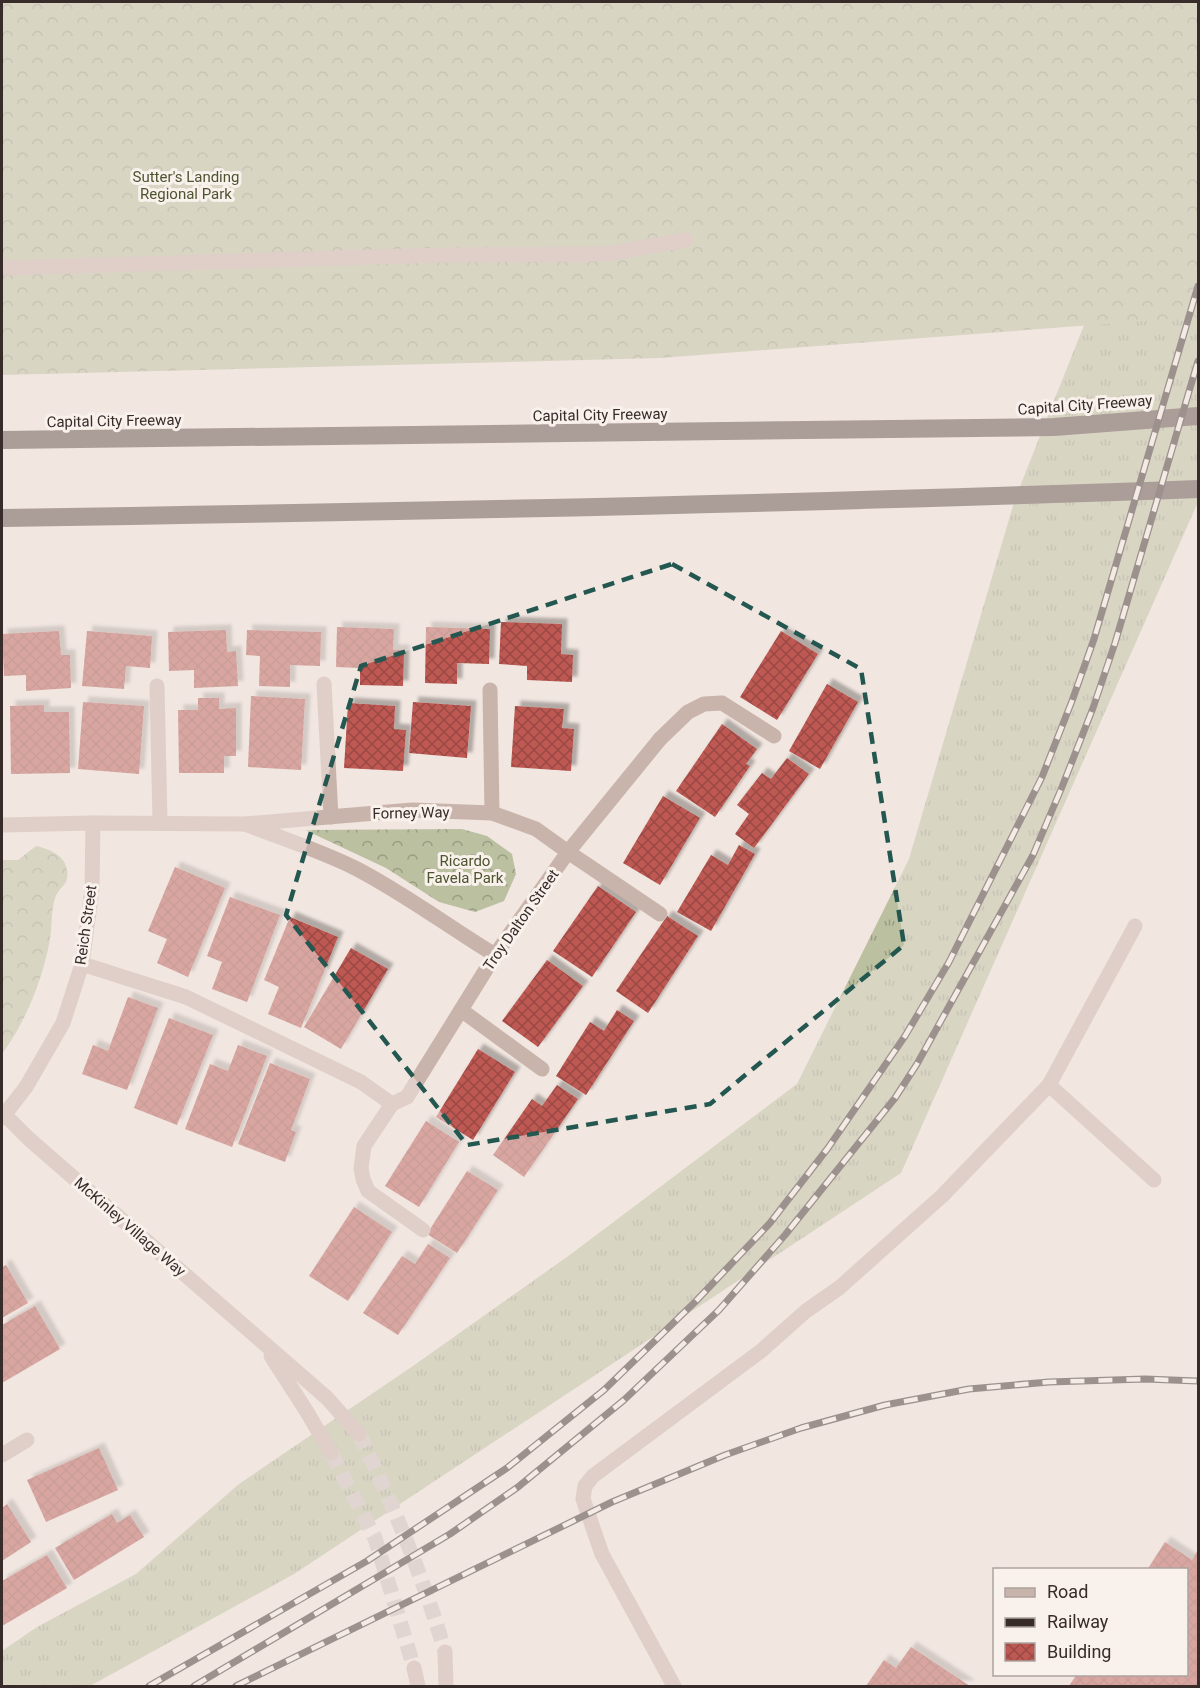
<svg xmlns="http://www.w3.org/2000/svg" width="1200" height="1688" font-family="Roboto,sans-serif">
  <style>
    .grass { fill: url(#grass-tufts) }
    .forest { fill: url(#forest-crowns) }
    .building { fill: url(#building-cross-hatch); filter: url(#shadow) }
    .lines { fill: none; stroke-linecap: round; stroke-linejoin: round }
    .street-tunnel { stroke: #ccc1bc; stroke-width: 15; stroke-dasharray: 15 8; stroke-linecap: butt }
    .lane { stroke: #c9b4ac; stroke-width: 15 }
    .street { stroke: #c9b4ac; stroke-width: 15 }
    .highway { stroke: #584542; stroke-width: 18 }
    .rail-casing { stroke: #382c2b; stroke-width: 7 }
    .rail { stroke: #f9f1ec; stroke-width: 4.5; stroke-dasharray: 14; stroke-linecap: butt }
    .marked { fill: none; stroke: #235750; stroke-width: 4.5; stroke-dasharray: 12 8; stroke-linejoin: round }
    .labels { text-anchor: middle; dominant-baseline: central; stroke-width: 6; stroke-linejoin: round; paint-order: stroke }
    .park-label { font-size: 15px; fill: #4e5430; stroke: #f9f1ec }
    .street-label { font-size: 15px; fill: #382c2b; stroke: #f9f1ec }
  </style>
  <defs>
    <pattern id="grass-tufts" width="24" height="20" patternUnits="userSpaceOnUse" patternTransform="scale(1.5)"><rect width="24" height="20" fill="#bbc0a1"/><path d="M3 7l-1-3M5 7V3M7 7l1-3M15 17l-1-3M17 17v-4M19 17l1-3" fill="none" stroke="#999c83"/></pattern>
    <pattern id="forest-crowns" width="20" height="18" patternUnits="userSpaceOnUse" patternTransform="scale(1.5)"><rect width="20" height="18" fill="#bbc0a1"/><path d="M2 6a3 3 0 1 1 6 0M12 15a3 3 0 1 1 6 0" fill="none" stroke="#999c83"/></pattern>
    <pattern id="building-cross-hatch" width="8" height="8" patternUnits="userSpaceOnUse" patternTransform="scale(1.5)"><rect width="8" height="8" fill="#bd5852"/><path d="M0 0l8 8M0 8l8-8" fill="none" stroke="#9b4944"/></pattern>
    <filter id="shadow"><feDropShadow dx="5.5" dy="-5.5" stdDeviation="1.5" flood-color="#0004"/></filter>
  </defs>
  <rect width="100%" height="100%" fill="#f1e6e0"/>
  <polygon class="grass" points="1198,38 1198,502 901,1173 294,1574 90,1686 2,1686 2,1651 37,1627 136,1574 239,1484 413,1366 567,1257 797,1084 909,859 1015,499"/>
  <g class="forest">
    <polygon points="2,2 1198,2 1198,317 660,358 2,375"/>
    <polygon points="462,829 487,836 512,854 516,874 504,901 475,912 439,902 386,868 305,830"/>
    <path d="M 36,846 C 49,849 65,855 67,870 C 70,885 59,886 55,898 C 51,911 52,926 50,939 C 43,979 26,1021 2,1054 L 2,860 L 18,860 Z"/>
  </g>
  <g class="building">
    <polygon points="501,622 562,624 561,654 573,655 572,682 527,680 527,666 499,664"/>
    <polygon points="337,627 394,629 393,650 404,650 403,686 360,685 360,668 336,667"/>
    <polygon points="426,627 490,629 489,664 457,663 457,684 425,683"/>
    <polygon points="226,630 227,652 236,651 238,686 194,688 194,670 169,671 168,632"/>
    <polygon points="247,630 321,632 320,666 290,665 290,687 259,686 260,656 246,655"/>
    <polygon points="59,631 61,655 70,655 71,688 26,691 26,675 4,676 2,634"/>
    <polygon points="87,631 152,636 150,668 126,666 124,689 82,686"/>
    <polygon points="781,631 818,654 777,720 740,697"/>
    <polygon points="827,684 858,702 820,769 789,751"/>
    <polygon points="251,696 305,699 301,770 248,767"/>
    <polygon points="198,698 219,698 219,709 236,708 236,756 224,756 224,773 179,773 178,710 198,710"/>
    <polygon points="83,702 144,706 139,774 78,769"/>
    <polygon points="413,702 471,706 467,758 409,753"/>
    <polygon points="348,703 395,706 394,729 406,730 403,771 344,768"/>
    <polygon points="44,705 44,712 69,712 70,773 11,774 10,706"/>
    <polygon points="515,706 564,709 562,728 574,729 571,771 511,767"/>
    <polygon points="722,724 757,749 746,764 750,766 715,817 676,791"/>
    <polygon points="787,758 809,774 754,848 735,834 749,814 737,805 762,773 771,779"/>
    <polygon points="663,796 700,818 660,885 623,863"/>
    <polygon points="739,845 755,854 711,931 677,912 711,855 728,865"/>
    <polygon points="175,867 225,888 188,977 157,963 167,939 148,931"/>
    <polygon points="598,886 636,912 592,977 553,951"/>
    <polygon points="230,897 280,915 247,1002 212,989 222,962 207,956"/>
    <polygon points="667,916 698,936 648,1013 616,991"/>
    <polygon points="290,917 338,937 301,1028 268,1014 279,987 264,980"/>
    <polygon points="351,948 388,969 341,1049 304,1027"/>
    <polygon points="547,960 583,986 538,1047 502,1021"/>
    <polygon points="128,997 158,1008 127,1090 82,1074 93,1045 108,1051"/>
    <polygon points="617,1010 634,1021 586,1095 556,1076 590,1022 604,1031"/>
    <polygon points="169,1018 213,1035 177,1125 134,1108"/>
    <polygon points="238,1045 267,1056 232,1147 185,1129 210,1064 228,1071"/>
    <polygon points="478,1049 515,1072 473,1140 436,1117"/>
    <polygon points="270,1063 310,1079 291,1130 296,1132 285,1162 238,1144"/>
    <polygon points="557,1085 578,1099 524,1177 493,1155 532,1099 542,1106"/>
    <polygon points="426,1121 459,1142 419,1207 385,1186"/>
    <polygon points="467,1171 498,1190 457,1253 427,1234"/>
    <polygon points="354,1207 392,1232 348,1301 309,1276"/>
    <polygon points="428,1244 450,1258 398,1335 363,1313 402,1256 415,1264"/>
    <polygon points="6,1265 28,1303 2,1318 2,1267"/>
    <polygon points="35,1306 60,1349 2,1383 2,1325"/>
    <polygon points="99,1448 118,1490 46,1522 27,1480"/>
    <polygon points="7,1504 31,1542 2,1561 2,1508"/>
    <polygon points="112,1514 117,1523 130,1515 144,1537 74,1580 55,1548"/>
    <polygon points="1165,1542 1192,1560 1198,1550 1198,1686 1069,1686 1077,1674 1186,1674 1186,1570 1147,1570"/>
    <polygon points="47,1555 67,1588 2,1626 2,1581"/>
    <polygon points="911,1647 970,1686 866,1686 884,1660 896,1668"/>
  </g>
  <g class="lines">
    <g class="street-tunnel">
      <path d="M 359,1434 C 393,1505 423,1576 445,1652"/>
      <polyline points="331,1453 375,1538 414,1668"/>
    </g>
    <g class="lane">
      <polyline points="2,268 442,255 607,254 685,240"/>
      <polyline points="324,684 331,817"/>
      <polyline points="157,686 160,823"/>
      <polyline points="490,690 492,813"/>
      <polyline points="660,739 688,712 704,704 722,703 774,736"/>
      <polyline points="568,852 660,914"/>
      <polyline points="1135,926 1049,1085 1154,1180"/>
      <polyline points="82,964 186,997 361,1082 392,1104 364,1146 361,1168 363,1179 368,1191 423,1230"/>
      <polyline points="461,1010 542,1069"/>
      <polyline points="674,1686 602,1554 583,1499 585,1486 593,1476 761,1351 806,1311 839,1288 942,1196 1049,1085"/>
    </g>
    <g class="street">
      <polyline points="2,825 93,823 245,824"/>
      <path d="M 495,955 C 449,927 405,894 357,869 C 324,852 281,838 245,824 L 412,810 L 492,813 L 536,829 L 568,852"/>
      <polyline points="392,1104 407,1097 495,955 568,852 660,739"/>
      <polyline points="5,1115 29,1139 327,1398 359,1434"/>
      <polyline points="2,1118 26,1087 63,1023 82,964 92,889 93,823"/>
      <polyline points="271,1356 307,1412 331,1453"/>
      <polyline points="2,1455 27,1440"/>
      <polyline points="445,1652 446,1686"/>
      <polyline points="414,1668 418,1686"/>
    </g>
    <g class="highway">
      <polyline points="2,440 1054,427 1198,416"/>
      <path d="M 2,518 C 401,512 800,504 1198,489"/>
    </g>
    <defs>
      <g id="rail">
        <polyline points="149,1686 367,1561 507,1468 604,1390 696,1301 770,1223 828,1148 905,1036 949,962 1042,777 1072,701 1094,639 1198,286"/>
        <polyline points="194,1686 450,1534 518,1487 624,1400 719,1310 785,1235 895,1098 917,1064 1033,855 1062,787 1093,708 1115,643 1198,361"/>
        <polyline points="236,1686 612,1502 725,1455 801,1428 885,1405 969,1389 1049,1382 1145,1379 1198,1381"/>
      </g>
    </defs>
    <use href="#rail" class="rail-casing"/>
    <use href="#rail" class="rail"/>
  </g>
  <path d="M0 0H1200V1688H0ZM 672,564 L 861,669 L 904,945 L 710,1104 L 467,1145 L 286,915 L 361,666 Z" fill="#f1e6e0" fill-opacity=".55" fill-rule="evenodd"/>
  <path class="marked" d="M 672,564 L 861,669 L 904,945 L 710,1104 L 467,1145 L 286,915 L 361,666 Z"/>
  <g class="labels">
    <g class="park-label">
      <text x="186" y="177">Sutter's Landing<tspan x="186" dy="17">Regional Park</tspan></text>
      <text x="465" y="861">Ricardo<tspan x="465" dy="17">Favela Park</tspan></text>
    </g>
    <g class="street-label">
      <text transform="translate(1085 405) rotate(-4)">Capital City Freeway</text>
      <text transform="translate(600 415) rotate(-1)">Capital City Freeway</text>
      <text transform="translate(114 421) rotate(-1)">Capital City Freeway</text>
      <text transform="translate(411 813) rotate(-1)">Forney Way</text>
      <text transform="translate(521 920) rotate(-55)">Troy Dalton Street</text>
      <text transform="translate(86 925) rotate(-82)">Reich Street</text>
      <text transform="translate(130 1227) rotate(41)">McKinley Village Way</text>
    </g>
  </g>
  <rect width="1200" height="1688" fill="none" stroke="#382c2b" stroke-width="6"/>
  <rect x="993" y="1568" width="195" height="108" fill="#f9f1ec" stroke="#aca29f" stroke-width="1.5"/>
  <rect x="1005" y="1588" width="30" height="9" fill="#c9b4ac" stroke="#aca29f" stroke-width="1.5"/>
  <text x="1047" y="1598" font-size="18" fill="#382c2b">Road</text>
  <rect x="1005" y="1618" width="30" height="9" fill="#382c2b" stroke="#aca29f" stroke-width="1.5"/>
  <text x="1047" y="1628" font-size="18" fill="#382c2b">Railway</text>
  <rect x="1005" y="1643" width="30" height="18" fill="url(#building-cross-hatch)" stroke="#aca29f" stroke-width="1.5"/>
  <text x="1047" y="1658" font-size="18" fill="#382c2b">Building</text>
</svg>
